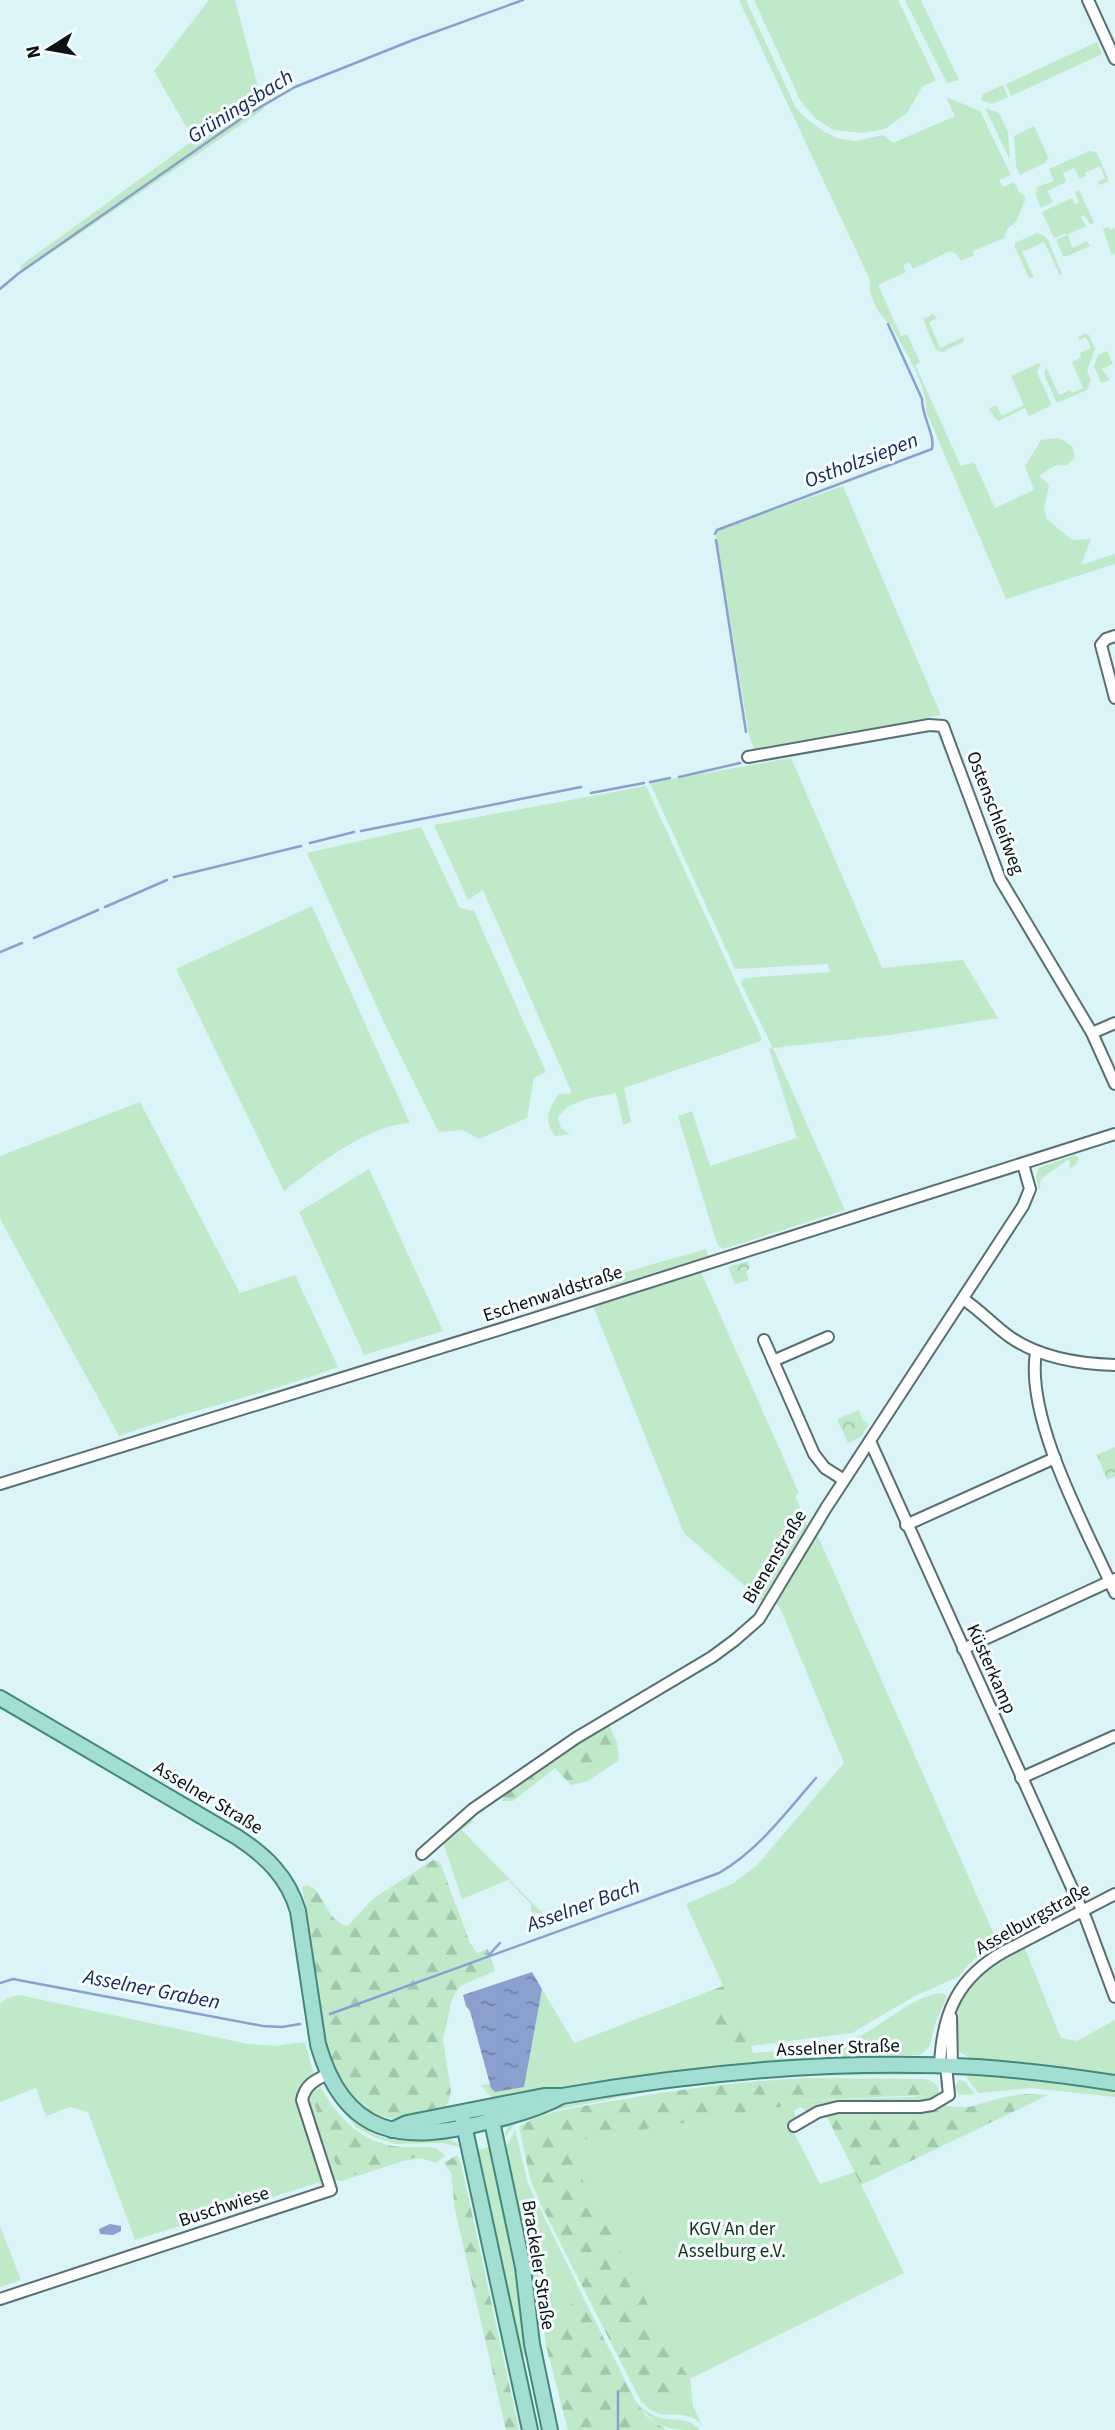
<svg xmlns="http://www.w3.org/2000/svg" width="1115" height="2430" font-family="'Source Sans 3',sans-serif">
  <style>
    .green { fill: #bfe9c9 }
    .forest { fill: url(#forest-firs) }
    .park { fill: url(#park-crowns) }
    .water { fill: url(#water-ripples) }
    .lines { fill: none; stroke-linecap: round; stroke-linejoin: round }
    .stream { stroke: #8ba0ce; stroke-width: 2.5 }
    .minor-casing { stroke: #596f73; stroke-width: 14 }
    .major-casing { stroke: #45887d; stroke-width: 18 }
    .minor { stroke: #fff; stroke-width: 10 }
    .major { stroke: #a3ded3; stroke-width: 14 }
    .labels { text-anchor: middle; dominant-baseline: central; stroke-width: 6; stroke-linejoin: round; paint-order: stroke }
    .street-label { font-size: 19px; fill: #091214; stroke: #f7fcfd }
    .park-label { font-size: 19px; fill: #0f341c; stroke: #f7fcfd }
    .water-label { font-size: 21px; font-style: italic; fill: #152960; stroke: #f7fcfd }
  </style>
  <defs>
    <pattern id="forest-firs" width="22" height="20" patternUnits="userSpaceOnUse" patternTransform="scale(1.75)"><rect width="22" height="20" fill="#bfe9c9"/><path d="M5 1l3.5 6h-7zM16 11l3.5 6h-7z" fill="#a3c7ac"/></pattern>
    <pattern id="park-crowns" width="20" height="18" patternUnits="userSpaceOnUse" patternTransform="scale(1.75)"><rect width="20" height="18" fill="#bfe9c9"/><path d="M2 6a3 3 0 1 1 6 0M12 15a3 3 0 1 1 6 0" fill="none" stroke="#a3c7ac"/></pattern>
    <pattern id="water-ripples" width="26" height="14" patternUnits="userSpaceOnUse" patternTransform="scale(1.75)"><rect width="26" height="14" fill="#8ba0ce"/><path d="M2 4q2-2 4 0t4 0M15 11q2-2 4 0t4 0" fill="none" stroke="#7081a6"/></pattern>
  </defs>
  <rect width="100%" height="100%" fill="#daf4f8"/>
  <g class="green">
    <polygon points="209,0 235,0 264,109 23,272 20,266 194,140 154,71"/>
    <path d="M 739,0 L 746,0 L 796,108 L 808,120 L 824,132 L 840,139 L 856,141 L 883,135 L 893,143 L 955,116 L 946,97 L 980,111 L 1011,175 L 999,180 L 1003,187 L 1014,182 L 1019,192 L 1026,198 L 1016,222 L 1007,229 L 1004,238 L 973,251 L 974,255 L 961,261 L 956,254 L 950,251 L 913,269 L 909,262 L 903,265 L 906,272 L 878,285 L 901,336 L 907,334 L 920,362 L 915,365 L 961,466 L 972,463 L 975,464 L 995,508 L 1034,490 L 1025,466 L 1041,440 L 1059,438 L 1072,446 L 1075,458 L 1066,465 L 1054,466 L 1039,476 L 1049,485 L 1044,510 L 1047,519 L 1072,540 L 1091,539 L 1081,565 L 1115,554 L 1115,564 L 1006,599 L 926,411 C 929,388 902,346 891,325 C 880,317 867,295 870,280 Z"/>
    <polygon points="754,0 898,0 936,80 922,87 907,113 885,129 862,133 833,130 815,118 800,100"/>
    <polygon points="905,0 921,0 959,80 947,83"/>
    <polygon points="1097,42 1102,54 1011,96 1006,84"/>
    <polygon points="1003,85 1008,97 992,104 981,100 983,94"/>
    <polygon points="985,108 999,113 1008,132 1010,160"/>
    <polygon points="1034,126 1049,159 1046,160 1047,162 1020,175 1016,166 1014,136"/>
    <polygon points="1089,151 1096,152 1108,178 1108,182 1100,185 1098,182 1105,178 1100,166 1085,173 1086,176 1080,179 1074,168 1063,173 1066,182 1047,191 1053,202 1041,208 1036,196 1037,187 1054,181 1049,169"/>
    <polygon points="1079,190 1094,223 1090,224 1084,215 1081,217 1086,226 1067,235 1073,248 1087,241 1090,246 1067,256 1063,256 1056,240 1067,235 1066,233 1054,238 1042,212 1072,198 1075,204 1079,203 1075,192"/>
    <polygon points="1109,227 1111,230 1115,228 1115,254 1112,255 1103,229"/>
    <polygon points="1037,233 1045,236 1048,240 1062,274 1060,275 1044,242 1022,252 1034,278 1029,278 1015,247 1015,243"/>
    <polygon points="933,314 937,318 929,322 940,348 964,337 963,342 942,352 936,350 923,319"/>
    <polygon points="1085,334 1089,335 1095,349 1087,371 1091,380 1087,390 1057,403 1044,374 1046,367 1059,395 1070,390 1072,393 1083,388 1072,362 1081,357 1080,353 1091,348 1086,337 1079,340 1078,337"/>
    <polygon points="1107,351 1113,364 1102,369 1110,380 1101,383 1094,366 1098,355"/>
    <polygon points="1041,362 1037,373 1052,405 1029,416 1025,408 998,421 988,409 996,405 1002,416 1024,405 1011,376"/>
    <polygon points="843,486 941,715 755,751 749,735 716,535 718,530"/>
    <polygon points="791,758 882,968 963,960 998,1018 890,1035 773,1048 845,1210 723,1249 718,1245 715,1237 678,1116 692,1111 710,1166 797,1138 769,1049 773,1048 741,983 744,978 830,972 827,964 735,969 650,783"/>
    <path d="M 646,786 L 761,1037 L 761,1041 L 624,1088 L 631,1122 L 623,1125 L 616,1093 C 597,1097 568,1100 558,1118 L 561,1128 L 570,1134 L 555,1136 C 543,1120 548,1109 559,1094 L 572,1093 L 483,890 L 468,900 L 434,825 Z"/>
    <polygon points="421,827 460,908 474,911 546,1072 534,1078 527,1118 479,1139 463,1130 439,1132 383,1020 307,853"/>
    <path d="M 312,906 L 410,1123 C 369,1124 316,1166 284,1191 L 176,969 Z"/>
    <path d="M 140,1102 L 240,1293 L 295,1275 L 338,1367 C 266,1394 191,1410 119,1436 L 0,1219 L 0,1156 Z"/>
    <polygon points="1075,1155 1079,1158 1076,1164 1070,1169 1069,1159 1041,1179 1039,1191 1036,1176 1038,1168"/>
    <polygon points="369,1169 443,1331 364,1355 299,1212"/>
    <polygon points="706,1249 708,1256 611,1287 608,1277"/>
    <polygon points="701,1272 799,1493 795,1496 808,1527 762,1601 684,1533 593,1306"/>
    <path d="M 816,1532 L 997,1941 L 971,1962 L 958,1977 L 913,1997 L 852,2033 L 751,2046 L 753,2053 C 788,2050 827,2052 860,2036 C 885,2023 915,1995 942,1993 L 947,1996 L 935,2024 L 930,2045 L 921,2055 L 836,2057 L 746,2065 L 579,2085 L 508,2098 L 491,2097 L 481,2085 L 525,2080 L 542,1989 L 574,2043 L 705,1993 L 714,2019 L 718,2044 L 750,2045 L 686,1904 L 734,1883 L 757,1865 L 844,1763 L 781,1610 L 775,1601 Z"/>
    <polygon points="466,1819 474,1821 462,1830 543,1914 531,1912 531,1904 508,1880 462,1899 444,1845 445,1839"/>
    <path d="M 1024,1946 L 1061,2038 L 1077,2041 L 1115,2020 L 1115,2077 L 1027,2063 L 971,2059 L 960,2052 C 937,2000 985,1967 1024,1946 Z"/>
    <path d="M 19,1995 L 248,2044 L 275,2046 L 305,2042 L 314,2075 C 308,2079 301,2084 299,2091 C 292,2110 322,2160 322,2184 L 317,2183 L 135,2240 L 88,2112 L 70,2107 L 46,2116 L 36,2088 L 0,2102 L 0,2004 L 8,1998 Z"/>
    <path d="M 320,2017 L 323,2022 L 330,2058 L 346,2088 L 366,2107 L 425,2112 L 448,2103 C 440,2113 426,2116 414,2118 C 373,2127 342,2093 327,2059 C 322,2047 322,2030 320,2017 Z"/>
    <polygon points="806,2072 922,2073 922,2075 783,2076 657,2090 541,2113 517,2122 504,2138 507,2128 512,2122 558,2105 624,2092 659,2087"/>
    <polygon points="972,2075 1066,2081 1115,2088 1115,2097 1031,2088 979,2093 966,2077"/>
    <path d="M 924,2079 C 936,2081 943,2088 936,2100 L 808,2112 L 801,2107 L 794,2111 L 796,2118 L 789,2123 L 820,2184 L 855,2172 L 904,2273 L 690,2379 L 693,2406 L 702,2425 C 682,2403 659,2430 638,2396 L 667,2405 L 690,2379 L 677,2360 L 565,2148 L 580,2140 L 780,2107 L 794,2101 L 913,2097 L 925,2095 Z"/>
    <polygon points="959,2080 965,2081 974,2094 959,2095 955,2088"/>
    <polygon points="319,2085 321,2087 317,2089 352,2175 402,2159 424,2158 403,2161 342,2181 335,2180 331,2172 307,2101 308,2093"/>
    <path d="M 325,2088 L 329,2089 C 341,2108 354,2126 376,2135 C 400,2145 423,2137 447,2139 C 453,2140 457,2143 461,2147 L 442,2143 L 394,2144 L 374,2137 L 356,2127 Z"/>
    <polygon points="515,2129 528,2184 586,2303 573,2303 543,2320 503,2145 508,2144"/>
    <polygon points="491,2147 516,2264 525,2343 526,2355 522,2356 477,2150"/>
    <polygon points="0,2226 21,2280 0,2287"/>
    <path d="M 635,2401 C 641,2407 649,2414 658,2417 C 673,2422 688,2416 700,2430 C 665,2430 657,2429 635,2401 Z"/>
  </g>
  <g class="forest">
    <polygon points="609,1725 617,1743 619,1760 588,1781 571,1785 555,1768 513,1801 502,1801 503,1793 591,1734"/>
    <path d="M 433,1860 L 440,1862 L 470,1943 L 477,1953 L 488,1949 L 495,1971 L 460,1986 L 452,1999 L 443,2039 L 451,2092 L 448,2103 C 396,2126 350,2116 330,2058 C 325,2045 327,2028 320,2017 L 311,1933 L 302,1887 L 307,1885 C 324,1889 325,1920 347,1926 L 374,1898 Z"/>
    <polygon points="723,1986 751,2045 718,2044 714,2019 705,1993"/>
    <path d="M 808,2078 L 924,2079 L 925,2095 L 794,2101 L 780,2107 L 580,2140 L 566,2148 L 677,2360 L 690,2379 L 679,2397 L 667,2405 L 638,2396 L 539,2201 L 530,2178 L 519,2127 C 540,2112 571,2109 595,2104 C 666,2091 737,2081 808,2078 Z"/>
    <path d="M 321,2087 C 338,2119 364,2145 402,2147 C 414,2148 425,2146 436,2148 L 446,2156 L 435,2163 C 404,2148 377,2173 346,2176 C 330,2163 320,2119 313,2099 L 314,2093 Z"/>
    <path d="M 1024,2094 L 1048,2095 L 861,2185 L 825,2113 L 836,2110 L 933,2108 C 947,2103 959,2109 973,2106 C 990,2101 1006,2096 1024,2094 Z"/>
    <polygon points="457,2155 461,2163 519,2430 506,2430 455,2210 451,2173 444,2163"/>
    <polygon points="573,2303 586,2303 635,2400 647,2417 667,2430 568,2430 546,2346 543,2320"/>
  </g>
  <g class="park">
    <polygon points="748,1261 750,1267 746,1273 749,1280 735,1284 728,1267"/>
    <polygon points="859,1410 862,1419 869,1424 861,1437 848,1443 837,1419"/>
    <polygon points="1115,1447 1115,1476 1107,1480 1097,1455"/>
  </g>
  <g class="water">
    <polygon points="532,1972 542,1989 524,2087 495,2092 491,2088 470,2011 466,2006 463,1995"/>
    <polygon points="110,2224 121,2226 121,2231 113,2235 100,2234 99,2229"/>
  </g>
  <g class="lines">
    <g class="stream">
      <polyline points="0,289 19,273 245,116 295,87 413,40 523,0"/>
      <path d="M 715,534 L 717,530 L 932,449 C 935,433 922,418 922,399 L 888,324"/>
      <polyline points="716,540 746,732"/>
      <polyline points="679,777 740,763"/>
      <polyline points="650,782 670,778"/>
      <polyline points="591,793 644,783"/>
      <polyline points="361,831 581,787"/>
      <polyline points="310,843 354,832"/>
      <polyline points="174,877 301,846"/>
      <polyline points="105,907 167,880"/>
      <polyline points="34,938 98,910"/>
      <polyline points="0,952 22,943"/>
      <polyline points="488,1956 500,1943"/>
      <polyline points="0,1983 13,1979 263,2026 282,2027 300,2024"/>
      <path d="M 330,2014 L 719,1873 C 759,1850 786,1812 816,1778"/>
      <polyline points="618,2430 618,2391"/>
    </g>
    <defs>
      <g id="minor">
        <polyline points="1088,0 1115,59"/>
        <polyline points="1115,636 1106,639 1101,645 1115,698"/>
        <polyline points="748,757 929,725 943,726 1000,879 1092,1033 1115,1084"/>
        <polyline points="1092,1033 1115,1023"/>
        <path d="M 963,1299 C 980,1310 993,1325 1010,1337 C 1040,1358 1079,1364 1115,1365"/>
        <polyline points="764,1340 814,1454 825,1468 844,1480"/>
        <path d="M 1036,1352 C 1025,1420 1087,1530 1115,1593"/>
        <polyline points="773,1361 828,1337"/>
        <polyline points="870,1441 1086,1919 1115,1997"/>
        <polyline points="0,1484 517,1324 1115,1134"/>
        <polyline points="906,1525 1055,1458"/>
        <polyline points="963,1649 1115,1579"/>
        <polyline points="1021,1778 1115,1736"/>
        <polyline points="422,1854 473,1809 576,1738 712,1657 735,1640 759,1619 826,1508 1023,1206 1030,1189 1023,1164"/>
        <polyline points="951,2017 952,2066"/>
        <path d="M 940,2066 C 942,2013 958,1977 1005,1951 L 1115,1894"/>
        <polyline points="794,2126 818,2112 838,2107 920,2107 932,2105 949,2095 946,2066"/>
        <path d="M 0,2299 L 331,2190 L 302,2100 C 305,2085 315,2080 328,2074"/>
      </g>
      <g id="major">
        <path d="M 0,1698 L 237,1837 C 266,1856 288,1877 298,1911 L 318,2044 C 344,2137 403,2144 486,2122 C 513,2116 539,2109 562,2096"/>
        <polyline points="490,2112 523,2267 532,2344 550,2430"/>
        <polyline points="463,2120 530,2430"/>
        <path d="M 392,2130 L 407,2123 L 544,2096 L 562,2096 C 699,2072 838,2059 977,2067 C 1023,2070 1069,2076 1115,2083"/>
      </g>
    </defs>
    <use href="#minor" class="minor-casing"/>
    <use href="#major" class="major-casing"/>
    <use href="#minor" class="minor"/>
    <use href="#major" class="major"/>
  </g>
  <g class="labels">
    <g class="street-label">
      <text transform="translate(995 813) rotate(69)">Ostenschleifweg</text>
      <text transform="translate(553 1294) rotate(-18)">Eschenwaldstraße</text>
      <text transform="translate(775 1557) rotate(-59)">Bienenstraße</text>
      <text transform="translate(991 1669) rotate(66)">Küsterkamp</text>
      <text transform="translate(208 1798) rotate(31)">Asselner Straße</text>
      <text transform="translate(1033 1919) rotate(-29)">Asselburgstraße</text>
      <text transform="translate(838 2048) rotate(-2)">Asselner Straße</text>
      <text transform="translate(224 2207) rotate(-18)">Buschwiese</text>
      <text transform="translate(538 2265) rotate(81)">Brackeler Straße</text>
    </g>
    <g class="park-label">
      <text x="732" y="2229">KGV An der<tspan x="732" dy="22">Asselburg e.V.</tspan></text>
    </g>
    <g class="water-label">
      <text transform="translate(240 106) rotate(-32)">Grüningsbach</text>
      <text transform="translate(861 460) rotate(-21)">Ostholzsiepen</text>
      <text transform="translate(583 1905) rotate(-20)">Asselner Bach</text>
      <text transform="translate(152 1989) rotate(11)">Asselner Graben</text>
    </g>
  </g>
  <g transform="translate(49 49) rotate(259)" stroke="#f7fcfd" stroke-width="5" paint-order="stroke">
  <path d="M0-5L12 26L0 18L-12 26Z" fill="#091214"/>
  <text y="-10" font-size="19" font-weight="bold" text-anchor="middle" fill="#091214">N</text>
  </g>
</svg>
